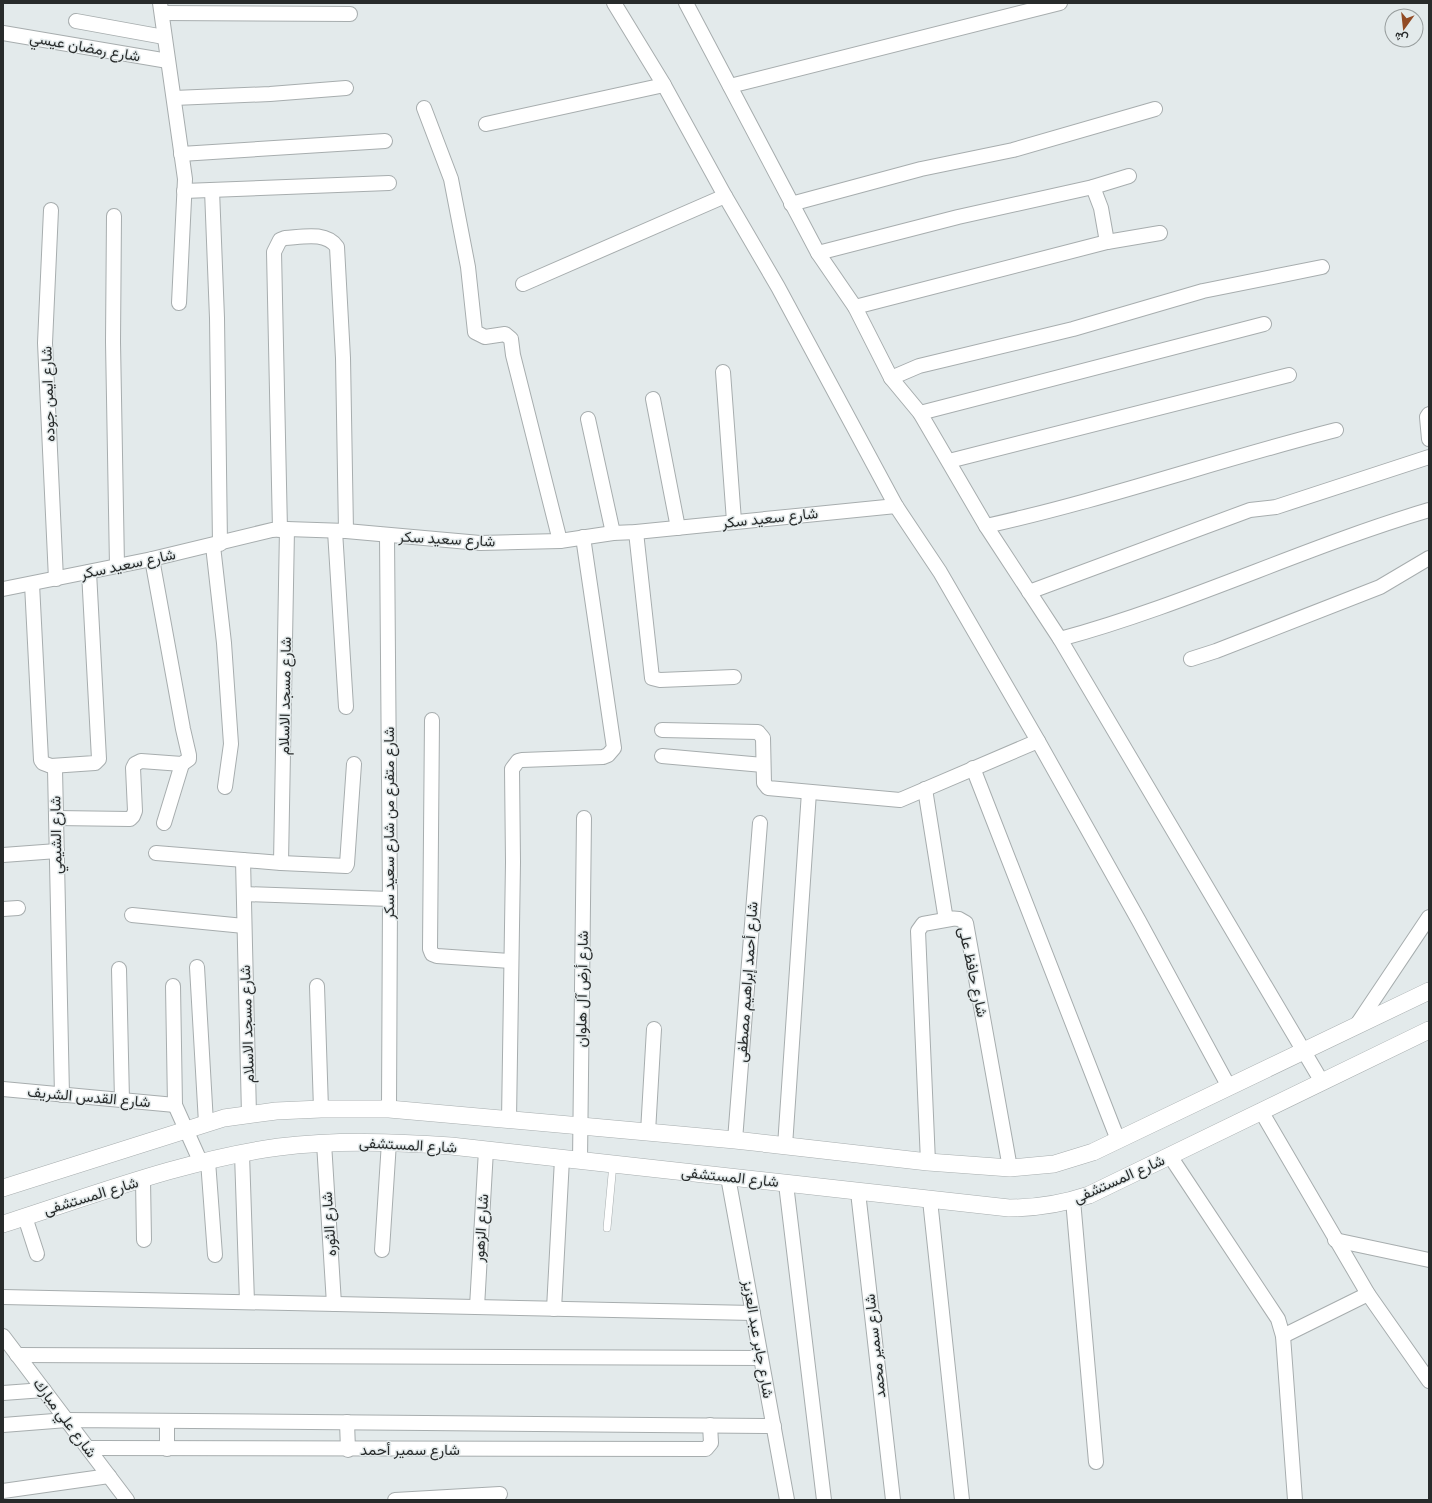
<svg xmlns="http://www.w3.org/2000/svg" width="1432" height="1503" font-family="Figtree,Vazirmatn,sans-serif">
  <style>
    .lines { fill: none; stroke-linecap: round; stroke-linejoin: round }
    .service-casing { stroke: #a7adae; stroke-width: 8 }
    .minor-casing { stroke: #a7adae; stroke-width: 16 }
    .tertiary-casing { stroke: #a7adae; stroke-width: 18 }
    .service { stroke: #fff; stroke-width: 7 }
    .minor { stroke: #fff; stroke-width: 14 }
    .tertiary { stroke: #fff; stroke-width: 17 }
    .labels { text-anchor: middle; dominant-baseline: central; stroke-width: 3; stroke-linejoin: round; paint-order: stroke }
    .street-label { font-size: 15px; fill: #282b2b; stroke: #e3eaeb }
  </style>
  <rect width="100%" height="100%" fill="#e3eaeb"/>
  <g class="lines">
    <defs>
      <polyline id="service" points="607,1228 613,1164"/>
      <g id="minor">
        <polyline points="160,3 185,179 179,303"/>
        <polyline points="614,3 664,85 725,196 778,287 896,506 940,572 1038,741 1139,921 1229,1087"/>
        <polyline points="686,3 818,253 855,307 891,378 920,413 986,526 1060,639 1322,1082"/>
        <polyline points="162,13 350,14"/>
        <polyline points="76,21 164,37"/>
        <polyline points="3,33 168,61"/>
        <polyline points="730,86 1060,3"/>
        <polyline points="174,98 270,94 346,88"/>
        <polyline points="424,108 451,179 468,267 475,332 485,337 505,334 511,339 513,355 560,541"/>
        <polyline points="486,124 664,85"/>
        <polyline points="181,154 385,141"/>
        <polyline points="1093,187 1101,208 1107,242"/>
        <polyline points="212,190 217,318 220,544"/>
        <polyline points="184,191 389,183"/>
        <polyline points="791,204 921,169 1013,150 1155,109"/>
        <polyline points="51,210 45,343 56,579"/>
        <polyline points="114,216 113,342 117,566"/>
        <polyline points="818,253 958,217 1093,187 1129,176"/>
        <polyline points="523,284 725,196"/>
        <polyline points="855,307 1107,242 1160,233"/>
        <polyline points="723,372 734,521"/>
        <polyline points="891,378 919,366 1073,329 1203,291 1322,267"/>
        <polyline points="653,399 678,528"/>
        <polyline points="920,413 1264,324"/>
        <polyline points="1429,414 1427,417 1429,439"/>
        <polyline points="588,419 613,533"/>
        <polyline points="949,461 1289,375"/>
        <path d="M 986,526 C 1104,500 1218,460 1336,430"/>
        <path d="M 280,530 L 274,252 L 280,240 L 285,238 C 302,237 326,231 337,247 L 343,358 L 346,531"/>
        <polyline points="335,531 346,707"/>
        <polyline points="636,532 652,678 660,680 734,677"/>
        <polyline points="387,536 390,899 389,1109"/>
        <polyline points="213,546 224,643 231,744 225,787"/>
        <polyline points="32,584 41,760 43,763 51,766 55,769 62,1095"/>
        <polyline points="3,589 152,559 272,530 287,529 346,531 480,543 560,541 613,533 636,532 896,506"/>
        <polyline points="1029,592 1250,510 1276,507 1429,457"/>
        <path d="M 1060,639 C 1186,605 1304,547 1429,510"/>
        <polyline points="1191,659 1216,651 1380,587 1429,558"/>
        <polyline points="432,720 430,949 432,954 437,956 511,961"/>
        <polyline points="662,730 758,732 763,738 764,783 768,788 900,800 1038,741"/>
        <polyline points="662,756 763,765"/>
        <polyline points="51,766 95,763 99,759 89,572"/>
        <polyline points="973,768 1118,1140"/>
        <polyline points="925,789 945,914 948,918 959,919 966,923 1010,1168"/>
        <polyline points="56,818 130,819 133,816 135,811 133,768 135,764 141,761 182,764 189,759 189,755 183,729 152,559"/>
        <polyline points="164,823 182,764"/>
        <polyline points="156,853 281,863 346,866 347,864 354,764"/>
        <polyline points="3,855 57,851"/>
        <polyline points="243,860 249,1115"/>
        <polyline points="281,863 287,529"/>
        <polyline points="244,894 390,899"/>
        <polyline points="3,909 18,908"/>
        <polyline points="132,915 244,926"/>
        <polyline points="197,967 206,1123"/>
        <polyline points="119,969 122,1100"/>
        <polyline points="173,986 175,1105 201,1163"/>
        <polyline points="317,986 321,1109"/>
        <polyline points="1356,1026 1429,917"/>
        <polyline points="3,1089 175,1105"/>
        <polyline points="1261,1111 1368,1294 1429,1381"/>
        <polyline points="509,1120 513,862 512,769 518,761 522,760 603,757 608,755 614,748 583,537"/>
        <polyline points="648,1132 654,1029"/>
        <polyline points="735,1140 760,823"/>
        <polyline points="324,1143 334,1304"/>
        <polyline points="785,1146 809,792"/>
        <polyline points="242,1154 247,1302"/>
        <polyline points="1170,1156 1278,1319 1283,1336 1295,1500"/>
        <polyline points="208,1161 215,1255"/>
        <polyline points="580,1161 584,818"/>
        <polyline points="928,1162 918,931 923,924 951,919"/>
        <polyline points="728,1177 787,1500"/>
        <polyline points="143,1180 144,1240"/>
        <polyline points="786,1184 824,1500"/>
        <polyline points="858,1192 893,1500"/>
        <polyline points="930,1200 962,1500"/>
        <polyline points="1073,1200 1096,1462"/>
        <polyline points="25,1217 37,1254"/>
        <polyline points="1335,1240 1429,1260"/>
        <polyline points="382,1250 389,1142"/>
        <polyline points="3,1297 753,1313"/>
        <polyline points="477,1307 486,1150"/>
        <polyline points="554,1309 562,1159"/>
        <polyline points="3,1336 127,1500"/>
        <polyline points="1283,1336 1368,1294"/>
        <polyline points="17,1355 761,1358"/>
        <polyline points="3,1393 44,1390"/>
        <polyline points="167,1421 167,1449"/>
        <polyline points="347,1422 348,1450"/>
        <polyline points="3,1425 67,1420 774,1426"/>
        <polyline points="88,1448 706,1449 711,1443 710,1425"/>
        <polyline points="3,1491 109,1476"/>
        <polyline points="395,1500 500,1494"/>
      </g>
      <g id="tertiary">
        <polyline points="3,1188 224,1118 276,1111 321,1109 389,1109 581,1126 735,1140 928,1162 1010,1168 1054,1164 1093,1152 1429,991"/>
        <path d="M 3,1224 C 91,1196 188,1159 279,1147 C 337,1140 394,1142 451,1146 L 1009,1208 C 1037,1208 1062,1204 1089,1195 L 1429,1030"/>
      </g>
    </defs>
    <use href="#service" class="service-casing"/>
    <use href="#minor" class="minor-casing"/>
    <use href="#tertiary" class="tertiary-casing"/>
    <use href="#service" class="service"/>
    <use href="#minor" class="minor"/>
    <use href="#tertiary" class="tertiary"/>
  </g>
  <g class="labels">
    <g class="street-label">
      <text transform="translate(85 47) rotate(10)">شارع رمضان عيسي</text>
      <text transform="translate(48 394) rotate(-92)">شارع ايمن جوده</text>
      <text transform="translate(770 518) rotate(-6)">شارع سعيد سكر</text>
      <text transform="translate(447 539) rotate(3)">شارع سعيد سكر</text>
      <text transform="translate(128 564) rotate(-12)">شارع سعيد سكر</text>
      <text transform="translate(285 696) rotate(-89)">شارع مسجد الاسلام</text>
      <text transform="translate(389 823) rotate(-90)">شارع متفرع من شارع سعيد سكر</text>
      <text transform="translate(56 835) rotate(-91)">شارع الشيمي</text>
      <text transform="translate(973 972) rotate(78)">شارع حافظ على</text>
      <text transform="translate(747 982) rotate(-86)">شارع أحمد إبراهيم مصطفى</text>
      <text transform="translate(582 989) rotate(-89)">شارع أرض آل هلوان</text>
      <text transform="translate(247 1024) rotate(-92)">شارع مسجد الاسلام</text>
      <text transform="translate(89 1097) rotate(5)">شارع القدس الشريف</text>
      <text transform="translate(408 1145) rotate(3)">شارع المستشفى</text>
      <text transform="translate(730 1177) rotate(6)">شارع المستشفى</text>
      <text transform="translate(1119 1179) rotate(-24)">شارع المستشفى</text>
      <text transform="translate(91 1196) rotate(-17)">شارع المستشفى</text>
      <text transform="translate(329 1224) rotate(-94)">شارع الثوره</text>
      <text transform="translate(481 1228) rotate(-86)">شارع الزهور</text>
      <text transform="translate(758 1339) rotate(80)">شارع جابر عبد العزيز</text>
      <text transform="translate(875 1346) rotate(-96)">شارع سمير محمد</text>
      <text transform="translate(65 1418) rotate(53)">شارع علي مبارك</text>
      <text x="410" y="1450">شارع سمير أحمد</text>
    </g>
  </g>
  <rect width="1432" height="1503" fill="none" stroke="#282b2b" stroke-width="8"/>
  <g transform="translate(1404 28) rotate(195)"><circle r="19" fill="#e3eaeb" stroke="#989e9e"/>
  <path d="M0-3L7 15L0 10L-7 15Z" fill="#924b25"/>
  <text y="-6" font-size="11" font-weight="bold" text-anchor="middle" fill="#282b2b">ش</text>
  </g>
</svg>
